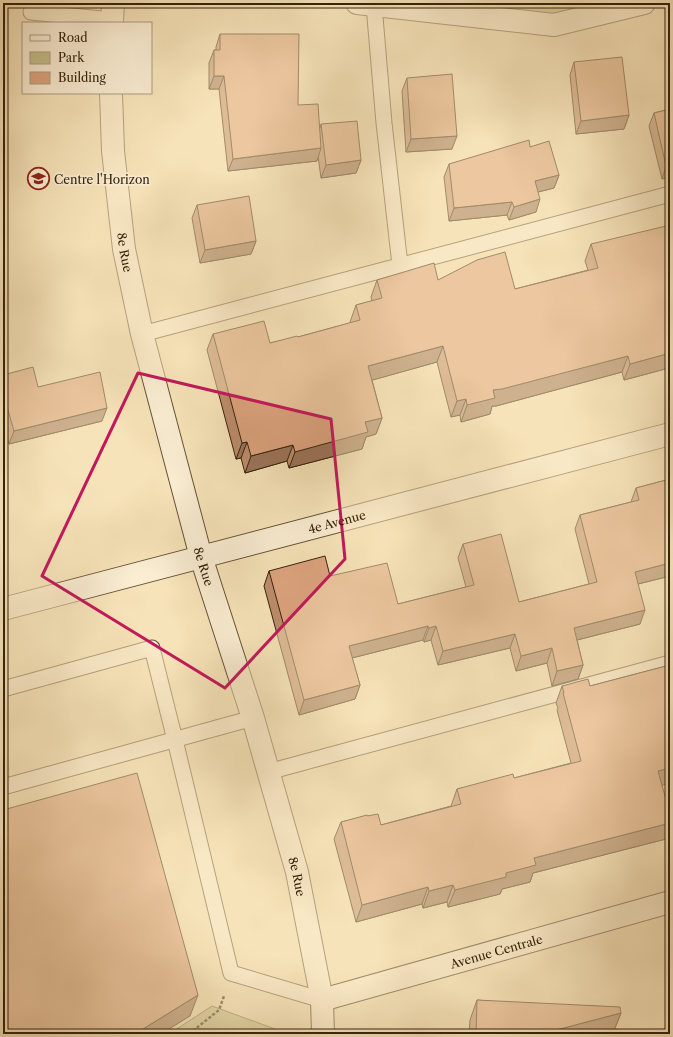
<svg xmlns="http://www.w3.org/2000/svg" width="673" height="1037" font-family="'Libre Caslon Text',serif">
  <style>
    .green { fill: #c5c18a; stroke: #7c724a }
    .lines { fill: none; stroke-linecap: round; stroke-linejoin: round }
    .lane-casing { stroke: #655236; stroke-width: 17 }
    .street-casing { stroke: #655236; stroke-width: 24 }
    .secondary-casing { stroke: #34220b; stroke-width: 24 }
    .path { stroke: #34220b; stroke-width: 2.5; stroke-dasharray: 3 2; stroke-linecap: butt }
    .lane { stroke: #faedd2; stroke-width: 15 }
    .street { stroke: #faedd2; stroke-width: 22 }
    .secondary { stroke: #faedd2; stroke-width: 22 }
    .wall { fill: #be8d6d; stroke: #34220b }
    .shaded-wall { fill: #9b7359; stroke: #34220b }
    .building { fill: #dda47f; stroke: #34220b }
    .marked { fill: none; stroke: #c2185b; stroke-width: 3; stroke-linejoin: round }
    .labels { text-anchor: middle; dominant-baseline: central; stroke-width: 3.5; stroke-linejoin: round; paint-order: stroke }
    .poi-label { font-size: 12px; fill: #34220b; stroke: #faedd2; text-anchor: start }
    .street-label { font-size: 12px; fill: #34220b; stroke: #faedd2 }
  </style>
  <rect width="100%" height="100%" fill="#f7e3b9"/>
  <filter id="stains"><feTurbulence type="fractalNoise" baseFrequency=".005" numOctaves="4"/><feColorMatrix values="0 0 0 0 .2 0 0 0 0 .09 0 0 0 0 .02 0 0 0 .5 -.17"/></filter>
  <radialGradient id="worn" r=".72"><stop offset=".6" stop-color="#630" stop-opacity="0"/><stop offset="1" stop-color="#630" stop-opacity=".3"/></radialGradient>
  <g class="green">
    <polygon points="357,3 644,3 554,25"/>
    <polygon points="212,1006 275,1029 275,1034 169,1034"/>
  </g>
  <g class="lines">
    <defs>
      <g id="lane">
        <polyline points="374,5 384,123 400,265"/>
        <polyline points="31,12 112,20"/>
        <polyline points="142,334 670,194"/>
        <polyline points="3,689 152,648 175,740 231,973 322,1000"/>
        <polyline points="268,772 670,663"/>
        <polyline points="3,787 253,718"/>
      </g>
      <g id="street">
        <polyline points="357,3 554,25 644,3"/>
        <polyline points="112,23 113,3"/>
        <path id="s1" d="M 111,93 L 113,151 L 124,249 L 142,334 L 201,557 L 253,718 L 297,872 L 322,1000"/>
        <path id="s2" d="M 3,609 L 670,434"/>
      </g>
      <g id="secondary">
        <path id="s3" d="M 323,1034 L 322,1000 L 670,902"/>
      </g>
    </defs>
    <use href="#lane" class="lane-casing"/>
    <use href="#street" class="street-casing"/>
    <use href="#secondary" class="secondary-casing"/>
    <polyline class="path" points="189,1034 219,1010 224,996"/>
    <use href="#lane" class="lane"/>
    <use href="#street" class="street"/>
    <use href="#secondary" class="secondary"/>
  </g>
  <g class="wall">
    <polygon points="220,34 298,105 320,128 321,124 361,160 356,173 321,178 318,156 317,161 228,171 219,89 209,89 209,63 214,50 216,50 216,47"/>
    <polygon points="574,62 629,115 624,129 576,134 570,75"/>
    <polygon points="407,78 452,149 406,152 402,91"/>
    <polygon points="670,109 670,177 662,179 649,126 654,113"/>
    <polygon points="530,147 559,175 554,188 538,192 536,212 509,220 507,215 449,221 444,177 449,164"/>
    <polygon points="197,205 256,241 251,254 200,263 192,218"/>
    <polygon points="591,244 669,330 670,334 670,364 669,368 624,380 622,372 496,406 492,406 490,414 461,422 460,415 451,417 437,362 372,380 382,418 376,434 366,437 362,449 289,468 287,461 245,473 241,458 236,459 207,350 213,334 270,343 298,337 350,323 350,322 356,305 372,301 371,297 377,280 438,280 515,289 588,270 585,261"/>
    <polygon points="3,375 38,387 102,421 9,444 3,423"/>
    <polygon points="670,479 670,576 638,584 640,624 577,640 583,665 578,679 552,686 547,663 516,671 510,648 438,665 431,640 424,642 423,640 352,658 360,685 355,699 299,715 264,586 269,571 330,576 398,604 466,587 458,558 463,544 519,602 589,584 575,529 580,515 631,502 636,488"/>
    <polygon points="670,665 670,783 662,785 666,839 533,873 530,882 502,889 500,894 448,907 447,902 423,908 422,904 356,922 334,839 341,822 367,816 381,825 451,806 457,789 514,778 571,763 557,710 558,708 556,703 562,686 590,686"/>
    <polygon points="477,1000 621,1013 613,1033 611,1033 631,1034 469,1034 470,1020"/>
  </g>
  <g class="shaded-wall">
    <polygon points="214,76 224,76 219,89 209,89"/>
    <polygon points="629,115 624,129 576,134 581,121"/>
    <polygon points="457,136 452,149 406,152 411,139"/>
    <polygon points="321,148 317,161 228,171 233,159"/>
    <polygon points="361,160 356,173 321,178 326,165"/>
    <polygon points="670,165 670,177 662,179 666,166"/>
    <polygon points="559,175 554,188 530,194 535,181"/>
    <polygon points="540,199 536,212 509,220 514,207"/>
    <polygon points="512,202 507,215 449,221 454,208"/>
    <polygon points="256,241 251,254 200,263 205,250"/>
    <polygon points="670,315 670,330 660,333 665,317"/>
    <polygon points="443,346 437,362 362,383 368,366"/>
    <polygon points="670,353 670,364 669,368 624,380 630,364"/>
    <polygon points="628,356 622,372 496,406 492,406 490,414 461,422 467,405 493,390"/>
    <polygon points="466,399 460,415 451,417 457,401"/>
    <polygon points="107,408 102,421 9,444 14,431"/>
    <polygon points="382,418 376,434 366,437 362,449 289,468 295,452 365,422"/>
    <polygon points="247,442 241,458 236,459 242,443"/>
    <polygon points="293,445 287,461 245,473 251,456"/>
    <polygon points="670,563 670,576 630,586 635,572"/>
    <polygon points="645,610 640,624 569,642 574,628"/>
    <polygon points="428,626 423,640 344,660 349,646"/>
    <polygon points="436,626 431,640 424,642 429,628"/>
    <polygon points="515,634 510,648 438,665 443,651"/>
    <polygon points="552,648 547,663 516,671 521,656"/>
    <polygon points="583,665 578,679 552,686 557,671"/>
    <polygon points="360,685 355,699 299,715 304,700"/>
    <polygon points="670,768 670,783 652,788 658,771"/>
    <polygon points="670,823 670,827 666,839 533,873 530,882 502,889 500,894 448,907 455,890 506,873 534,858"/>
    <polygon points="453,885 447,902 423,908 429,891"/>
    <polygon points="428,887 422,904 356,922 362,905"/>
    <polygon points="198,995 190,1016 161,1034 135,1034"/>
    <polygon points="621,1013 613,1033 608,1034 552,1031"/>
  </g>
  <g class="building">
    <polygon points="220,34 299,34 298,105 318,104 321,148 233,159 224,76 214,76 214,50 220,50"/>
    <polygon points="622,57 629,115 581,121 574,62"/>
    <polygon points="452,74 457,136 411,139 407,78"/>
    <polygon points="670,109 670,165 666,166 654,113"/>
    <polygon points="357,121 361,160 326,165 321,124"/>
    <polygon points="529,140 530,147 549,141 559,175 535,181 540,199 514,207 512,202 454,208 449,164"/>
    <polygon points="249,196 256,241 205,250 197,205"/>
    <polygon points="670,225 670,315 665,317 670,334 670,353 630,364 628,356 502,389 493,390 495,398 467,405 466,399 457,401 443,346 368,366 382,418 365,422 368,432 295,452 293,445 251,456 247,442 242,443 213,334 264,321 270,343 297,336 298,337 360,320 356,305 382,298 377,280 434,263 438,280 477,260 505,252 515,289 598,268 591,244"/>
    <polygon points="33,367 38,387 100,372 107,408 14,431 3,393 3,375"/>
    <polygon points="670,479 670,563 635,572 645,610 574,628 583,665 557,671 552,648 521,656 515,634 443,651 436,626 429,628 428,626 349,646 360,685 304,700 269,571 325,556 330,576 387,563 398,604 474,585 463,544 501,534 519,602 597,582 580,515 639,500 636,488"/>
    <polygon points="670,665 670,768 658,771 670,814 670,823 534,858 536,865 506,873 506,877 455,890 453,885 429,891 428,887 362,905 341,822 367,815 367,816 378,814 381,825 461,804 457,789 513,774 514,778 581,761 563,693 564,693 562,686 588,679 590,686"/>
    <polygon points="137,773 198,995 135,1034 3,1034 3,810"/>
    <polygon points="477,1000 620,1007 621,1013 552,1031 631,1034 476,1034"/>
  </g>
  <path d="M0 0H673V1037H0ZM 138,373 L 331,419 L 345,559 L 225,688 L 42,576 Z" fill="#f7e3b9" fill-opacity=".55" fill-rule="evenodd"/>
  <path class="marked" d="M 138,373 L 331,419 L 345,559 L 225,688 L 42,576 Z"/>
  <defs>
    <symbol id="school-ring" viewBox="-11 -11 22 22"><circle r="9.5" fill="#faedd2" stroke="#8f2418" stroke-width="1.5"/><path d="M0-5L7-2L0 1L-7-2ZM-4 1L0 2.5L4 1V4Q0 6-4 4Z" fill="#8f2418"/></symbol>
  </defs>
  <g fill-rule="evenodd">
    <use href="#school-ring" x="26" y="166" width="25" height="25"/>
  </g>
  <g class="labels">
    <g class="poi-label">
      <text x="54" y="179">Centre l'Horizon</text>
    </g>
    <g class="street-label">
      <text stroke="none"><textPath href="#s1" startOffset="160">8e Rue</textPath></text>
      <text stroke="none"><textPath href="#s2" startOffset="345">4e Avenue</textPath></text>
      <text stroke="none"><textPath href="#s1" startOffset="484">8e Rue</textPath></text>
      <text stroke="none"><textPath href="#s1" startOffset="808">8e Rue</textPath></text>
      <text stroke="none"><textPath href="#s3" startOffset="215">Avenue Centrale</textPath></text>
    </g>
  </g>
  <rect width="673" height="1037" fill="none" stroke="#f7e3b9" stroke-width="16"/>
  <rect x="4" y="4" width="665" height="1029" fill="none" stroke="#34220b" stroke-width="2"/>
  <rect x="8" y="8" width="657" height="1021" fill="none" stroke="#34220b"/>
  <rect x="22" y="22" width="130" height="72" fill="#faedd2" stroke="#ab9c82"/>
  <rect x="30" y="35" width="20" height="6" fill="#faedd2" stroke="#ab9c82"/>
  <text x="58" y="42" font-size="12" fill="#34220b">Road</text>
  <rect x="30" y="52" width="20" height="12" fill="#c5c18a" stroke="#ab9c82"/>
  <text x="58" y="62" font-size="12" fill="#34220b">Park</text>
  <rect x="30" y="72" width="20" height="12" fill="#dda47f" stroke="#ab9c82"/>
  <text x="58" y="82" font-size="12" fill="#34220b">Building</text>
  <rect width="100%" height="100%" filter="url(#stains)"/>
  <rect width="100%" height="100%" fill="url(#worn)"/>
</svg>
